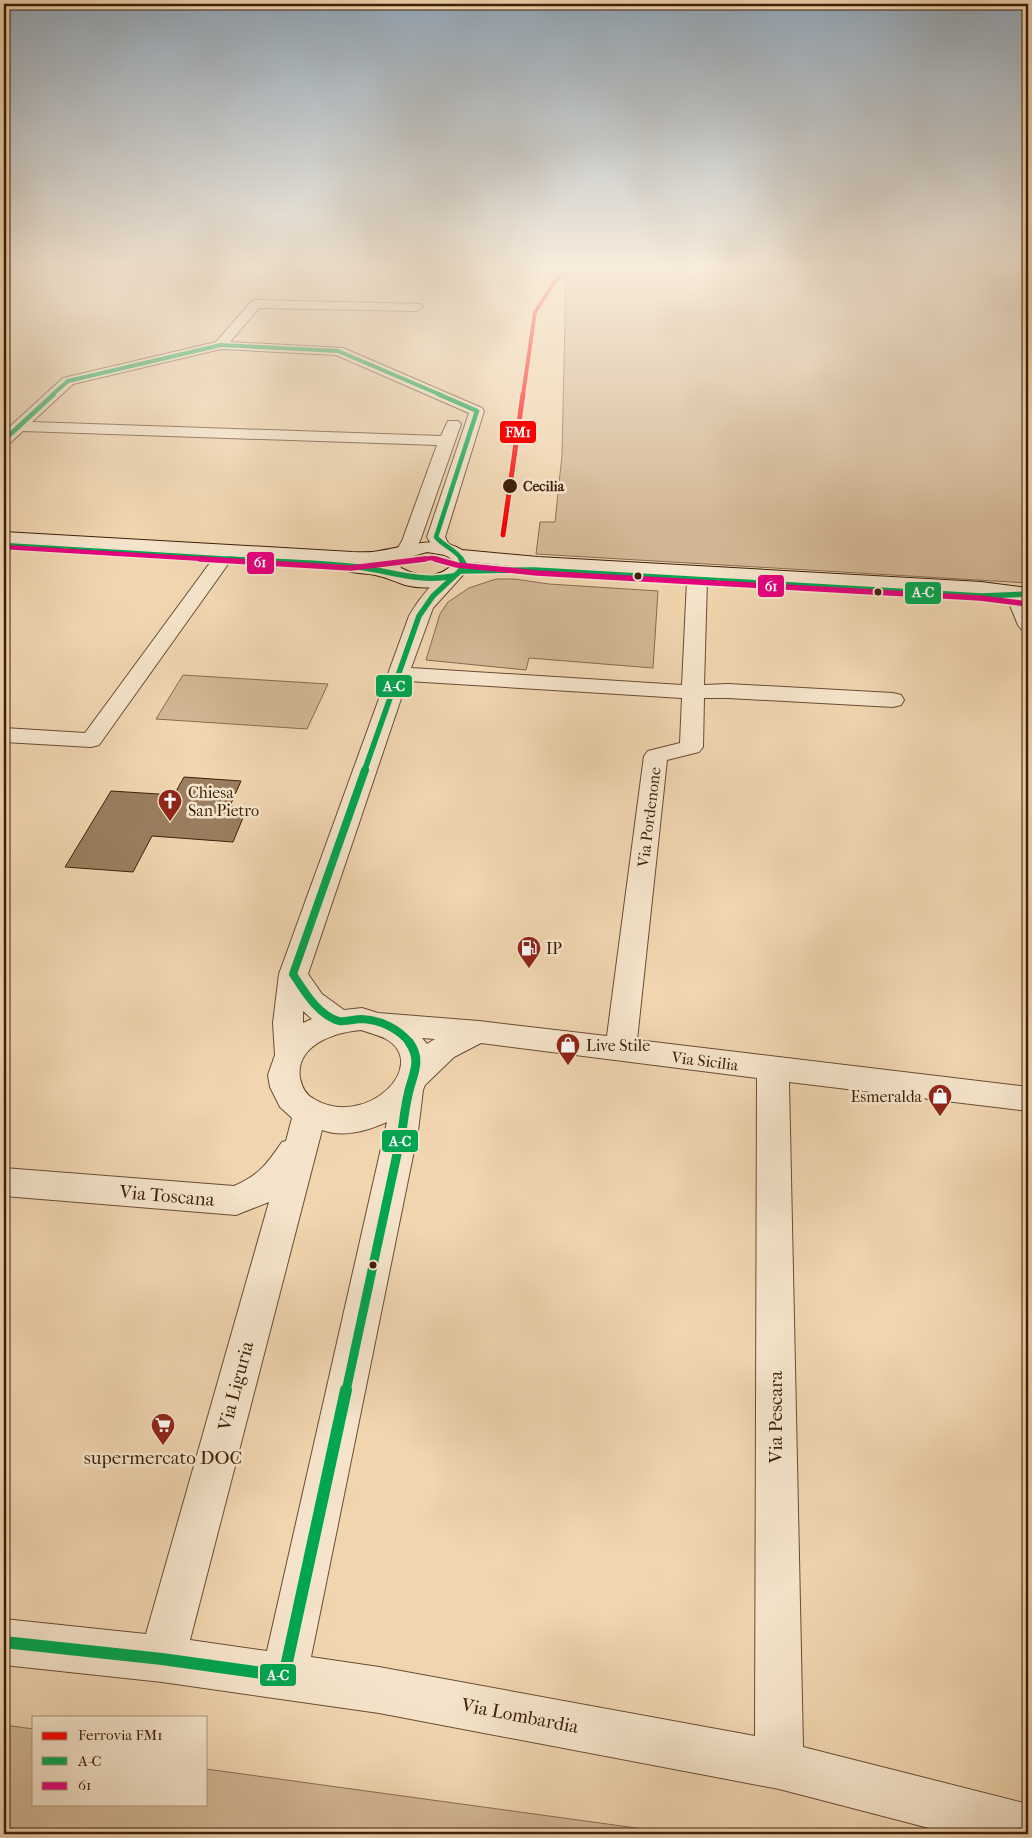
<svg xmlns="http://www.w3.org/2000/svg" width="1032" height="1838" font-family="'IM FELL French Canon',serif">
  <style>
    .green { fill: #d2b693; stroke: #886a4e }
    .building { fill: #9a7e5f; stroke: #3d1f08 }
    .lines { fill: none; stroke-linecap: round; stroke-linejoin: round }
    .street-casing { stroke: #6a4c32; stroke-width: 2 }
    .secondary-casing { stroke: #3d1f08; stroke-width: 2 }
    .street { fill: #f5e4cb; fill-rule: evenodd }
    .secondary { fill: #f5e4cb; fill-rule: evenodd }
    .bus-1-far5-casing { stroke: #f5e4cb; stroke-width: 5.5 }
    .bus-1-far4-casing { stroke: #f5e4cb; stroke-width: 7 }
    .bus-1-far3-casing { stroke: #f5e4cb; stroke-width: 9 }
    .bus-1-far2-casing { stroke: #f5e4cb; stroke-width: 11 }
    .bus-1-far1-casing { stroke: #f5e4cb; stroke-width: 13 }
    .bus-1-casing { stroke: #f5e4cb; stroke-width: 16 }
    .bus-2-far1-casing { stroke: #f5e4cb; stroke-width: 7 }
    .bus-2-casing { stroke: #f5e4cb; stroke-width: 9 }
    .bus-1-far5 { stroke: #00a651; stroke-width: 4 }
    .bus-1-far4 { stroke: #00a651; stroke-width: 4.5 }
    .bus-1-far3 { stroke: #00a651; stroke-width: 5.5 }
    .bus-1-far2 { stroke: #00a651; stroke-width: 8 }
    .bus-1-far1 { stroke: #00a651; stroke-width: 9 }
    .bus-1 { stroke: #00a651; stroke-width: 12 }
    .bus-2-far1 { stroke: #e5007d; stroke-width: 4.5 }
    .bus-2 { stroke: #e5007d; stroke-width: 5.5 }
    .rail-1-far1-casing { stroke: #f5e4cb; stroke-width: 5.5 }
    .rail-1-casing { stroke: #f5e4cb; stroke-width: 8 }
    .rail-1-far1 { stroke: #f00; stroke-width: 4 }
    .rail-1 { stroke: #f00; stroke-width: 5 }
    .stop-dot { fill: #3d1f08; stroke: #f5e4cb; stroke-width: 2 }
    .labels { text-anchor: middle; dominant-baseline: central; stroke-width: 5; stroke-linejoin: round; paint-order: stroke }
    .far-stop-label { font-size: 14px; font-weight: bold; fill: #3d1f08; stroke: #f5e4cb; text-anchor: start }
    .poi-label { font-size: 16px; fill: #3d1f08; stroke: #f5e4cb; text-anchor: start }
    .street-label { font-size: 16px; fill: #3d1f08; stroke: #f5e4cb }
    .near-street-label { font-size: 19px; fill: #3d1f08; stroke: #f5e4cb }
    .near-poi-label { font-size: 19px; fill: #3d1f08; stroke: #f5e4cb }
    .line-badge { stroke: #f5e4cb; stroke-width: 2 }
    .badge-label { font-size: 14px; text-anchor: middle; font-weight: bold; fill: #fff }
  </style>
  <rect width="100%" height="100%" fill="#f0d5af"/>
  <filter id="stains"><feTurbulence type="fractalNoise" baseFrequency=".004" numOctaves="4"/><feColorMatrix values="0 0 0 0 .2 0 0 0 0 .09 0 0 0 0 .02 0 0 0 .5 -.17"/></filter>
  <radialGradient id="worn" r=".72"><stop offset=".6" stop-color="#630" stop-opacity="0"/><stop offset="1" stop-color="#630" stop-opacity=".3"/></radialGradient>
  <g class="green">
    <polygon points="4,267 196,267 170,270 27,274 4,272"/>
    <polygon points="454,267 1028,267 1028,583 536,554 540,522 555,522 562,455 566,274"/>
    <polygon points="496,579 514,579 549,584 658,591 653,668 529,658 526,670 426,660 440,614 448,602 469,588"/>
    <polygon points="183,675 328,684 307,729 156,719"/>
    <polygon points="4,1725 34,1729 34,1804 206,1804 206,1769 629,1827 671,1834 4,1834"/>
  </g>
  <polygon class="building" points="184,777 241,781 230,806 240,807 237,813 245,813 233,842 152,836 133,872 65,867 111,791 174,795"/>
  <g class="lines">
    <defs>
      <g id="street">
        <path d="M 256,300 L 421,304 L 423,307 L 417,311 L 259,308 L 230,342 L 343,348 L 482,408 L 484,411 L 445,537 L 448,543 L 459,551 L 456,555 C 441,559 434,549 427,537 L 469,413 L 336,355 L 221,349 L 73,384 L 32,422 L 441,436 L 448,421 L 458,421 L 461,424 L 420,541 L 411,555 L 405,557 L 399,555 L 396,551 L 402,541 L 437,445 L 23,431 L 10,443 L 4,445 L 4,432 L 63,378 L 216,342 L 252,301 Z"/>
        <polygon points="222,554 229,556 231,560 99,745 91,747 4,742 4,728 85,733 215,556"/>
        <path d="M 453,570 L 460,572 L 462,576 L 433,608 L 411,668 L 682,685 L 687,580 L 690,576 L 697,574 L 704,576 L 707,580 L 704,685 L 728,684 L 893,693 L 901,695 L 904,700 L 901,705 L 893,707 L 728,698 L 704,698 L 703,747 L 699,752 L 667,760 L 637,1040 L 1028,1087 L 1028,1111 L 789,1082 L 803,1747 L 1028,1804 L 1028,1834 L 952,1834 L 779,1789 L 379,1713 L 162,1682 L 4,1665 L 4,1619 L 146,1634 L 269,1202 L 236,1215 L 4,1196 L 4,1168 L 234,1186 C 259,1175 267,1164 282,1142 L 286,1141 L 292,1118 L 280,1107 L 270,1087 L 268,1075 L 275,1055 L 273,1023 L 279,974 L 409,616 C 417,602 437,574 453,570 ZM 407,681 L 682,698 L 680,743 L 648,751 L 644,756 L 607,1036 L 479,1021 L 378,1013 L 362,1008 L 344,1010 L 322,994 L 308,974 ZM 303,1011 L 312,1019 L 303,1023 ZM 361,1030 C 369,1033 379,1035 386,1039 C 431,1065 366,1130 314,1099 C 306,1095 302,1088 300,1078 C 295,1045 335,1032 361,1030 ZM 422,1038 L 435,1039 L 427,1044 ZM 481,1043 L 757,1078 L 755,1736 L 379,1667 L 311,1657 L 418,1131 L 423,1090 L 425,1085 L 454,1057 ZM 387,1122 L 267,1651 L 190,1640 L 322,1130 C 344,1138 366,1131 387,1122 Z"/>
        <polygon points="1015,587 1022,589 1028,601 1028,631 1021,629 1018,625 1005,593 1008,589"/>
      </g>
      <path id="secondary" d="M 4,532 L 352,552 C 361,552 370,553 379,551 C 406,547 436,534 462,550 L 538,557 L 981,582 L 1028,588 L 1028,600 L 981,594 L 538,569 L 471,562 L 472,565 C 457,587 429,591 405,585 C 396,582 388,578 379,576 C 369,573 359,574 348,571 L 346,567 L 348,563 L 4,542 ZM 427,552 L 445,555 L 453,560 L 453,564 C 438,580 418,577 401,568 L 400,565 L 403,559 ZM 383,561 L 382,565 L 368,563 Z"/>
    </defs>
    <use href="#street" class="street-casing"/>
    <use href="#secondary" class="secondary-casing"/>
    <use href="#street" class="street"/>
    <use href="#secondary" class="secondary"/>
    <defs>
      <polyline id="bus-1-far5" points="52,395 68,381 221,345 338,351 441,395"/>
      <g id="bus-1-far4">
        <path d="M 438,394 L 477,411 L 436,537 C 443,546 457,550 462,560"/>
        <polyline points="4,440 54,394"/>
        <polyline points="4,545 248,560"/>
      </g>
      <g id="bus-1-far3">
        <path d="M 228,559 C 271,562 315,562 358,567 C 391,571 419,583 453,576"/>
        <polyline points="460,571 535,570 982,596 1028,594"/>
        <polyline points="364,772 419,616 433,596 460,571 464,564 461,559"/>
      </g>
      <path id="bus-1-far2" d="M 365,770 L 293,974 C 304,991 318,1015 339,1021 C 347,1022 355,1019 362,1019 C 381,1020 399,1029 410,1043"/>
      <path id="bus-1-far1" d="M 346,1391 L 402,1131 C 404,1119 405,1107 408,1095 C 412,1075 423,1061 409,1042"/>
      <polyline id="bus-1" points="4,1642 162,1659 284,1676 346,1390"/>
      <g id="bus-2-far1">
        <polyline points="4,547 221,560"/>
        <polyline points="415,560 432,558 440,560"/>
      </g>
      <g id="bus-2">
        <polyline points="200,559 351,568 425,559"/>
        <polyline points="435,559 457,565 537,573 980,598 1027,604"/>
      </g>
    </defs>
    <use href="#bus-1-far5" class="bus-1-far5-casing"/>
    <use href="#bus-1-far4" class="bus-1-far4-casing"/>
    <use href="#bus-1-far3" class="bus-1-far3-casing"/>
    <use href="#bus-1-far2" class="bus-1-far2-casing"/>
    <use href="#bus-1-far1" class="bus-1-far1-casing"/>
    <use href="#bus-1" class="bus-1-casing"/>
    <use href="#bus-2-far1" class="bus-2-far1-casing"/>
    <use href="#bus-2" class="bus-2-casing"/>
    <use href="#bus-1-far5" class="bus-1-far5"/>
    <use href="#bus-1-far4" class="bus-1-far4"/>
    <use href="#bus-1-far3" class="bus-1-far3"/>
    <use href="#bus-1-far2" class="bus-1-far2"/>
    <use href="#bus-1-far1" class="bus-1-far1"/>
    <use href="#bus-1" class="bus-1"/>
    <use href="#bus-2-far1" class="bus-2-far1"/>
    <use href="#bus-2" class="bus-2"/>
    <defs>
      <polyline id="rail-1-far1" points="523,395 535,312 555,281 570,267"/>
      <polyline id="rail-1" points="503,535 523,394"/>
    </defs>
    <use href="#rail-1-far1" class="rail-1-far1-casing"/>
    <use href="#rail-1" class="rail-1-casing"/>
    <use href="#rail-1-far1" class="rail-1-far1"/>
    <use href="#rail-1" class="rail-1"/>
  </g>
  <linearGradient id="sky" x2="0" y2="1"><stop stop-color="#93a8ba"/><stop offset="0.51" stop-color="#f8ecdb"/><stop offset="1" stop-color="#f8ecdb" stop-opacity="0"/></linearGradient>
  <rect width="1032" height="524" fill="url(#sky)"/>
  <defs>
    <symbol id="church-pin" viewBox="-11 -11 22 30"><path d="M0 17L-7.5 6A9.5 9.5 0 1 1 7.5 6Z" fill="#8f2418" stroke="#f5e4cb"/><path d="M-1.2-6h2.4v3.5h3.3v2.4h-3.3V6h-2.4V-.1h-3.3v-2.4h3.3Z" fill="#fff"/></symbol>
    <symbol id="fuel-pin" viewBox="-11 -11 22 30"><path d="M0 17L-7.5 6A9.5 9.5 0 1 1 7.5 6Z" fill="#8f2418" stroke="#f5e4cb"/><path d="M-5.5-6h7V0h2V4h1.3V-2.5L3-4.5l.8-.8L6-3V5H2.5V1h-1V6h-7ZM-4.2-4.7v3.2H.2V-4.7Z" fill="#fff"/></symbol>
    <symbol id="shop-pin" viewBox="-11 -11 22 30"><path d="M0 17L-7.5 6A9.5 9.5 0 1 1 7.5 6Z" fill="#8f2418" stroke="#f5e4cb"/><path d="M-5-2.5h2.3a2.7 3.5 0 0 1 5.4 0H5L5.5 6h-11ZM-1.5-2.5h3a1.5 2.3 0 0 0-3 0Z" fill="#fff"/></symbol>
    <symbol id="supermarket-pin" viewBox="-11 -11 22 30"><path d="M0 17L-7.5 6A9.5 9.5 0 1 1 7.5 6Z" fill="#8f2418" stroke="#f5e4cb"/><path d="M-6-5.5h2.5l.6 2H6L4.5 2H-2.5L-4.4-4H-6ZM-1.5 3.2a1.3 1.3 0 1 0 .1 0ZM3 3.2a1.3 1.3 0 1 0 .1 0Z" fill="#fff"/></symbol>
  </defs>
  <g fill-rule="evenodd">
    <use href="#church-pin" x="156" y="787" width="28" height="38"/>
    <use href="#fuel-pin" x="515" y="934" width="28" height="38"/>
    <use href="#shop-pin" x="554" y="1031" width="28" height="38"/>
    <use href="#shop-pin" x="926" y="1082" width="28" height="38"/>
    <use href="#supermarket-pin" x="149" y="1411" width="28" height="38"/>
  </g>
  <g class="stop-dot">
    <circle cx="510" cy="486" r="8"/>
    <circle cx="638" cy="576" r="4.5"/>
    <circle cx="878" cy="592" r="4.5"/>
    <circle cx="373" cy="1265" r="4.5"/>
  </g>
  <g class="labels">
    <g class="far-stop-label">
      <text x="523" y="486">Cecilia</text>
    </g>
    <g class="poi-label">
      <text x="188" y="792">Chiesa<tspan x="188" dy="18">San Pietro</tspan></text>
      <text x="546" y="948">IP</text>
      <text x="586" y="1045">Live Stile</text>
      <text x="922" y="1096" text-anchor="end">Esmeralda</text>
    </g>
    <g class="street-label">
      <text transform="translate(649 817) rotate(-83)">Via Pordenone</text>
      <text transform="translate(705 1061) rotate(7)">Via Sicilia</text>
    </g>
    <g class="near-street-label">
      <text transform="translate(167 1196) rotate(5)">Via Toscana</text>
      <text transform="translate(236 1386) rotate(-75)">Via Liguria</text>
      <text transform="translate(776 1417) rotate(-90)">Via Pescara</text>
      <text transform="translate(520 1716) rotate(11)">Via Lombardia</text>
    </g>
    <g class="near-poi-label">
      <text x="163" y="1458">supermercato DOC</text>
    </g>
  </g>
  <g class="line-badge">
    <rect x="499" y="420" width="38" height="24" rx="5" fill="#f00"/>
    <rect x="246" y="551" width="29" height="24" rx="5" fill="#e5007d"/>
    <rect x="757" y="574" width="28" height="24" rx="5" fill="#e5007d"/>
    <rect x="904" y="581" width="38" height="24" rx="5" fill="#00a651"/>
    <rect x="375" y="674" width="38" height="24" rx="5" fill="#00a651"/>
    <rect x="381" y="1129" width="38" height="24" rx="5" fill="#00a651"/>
    <rect x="259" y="1663" width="38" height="24" rx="5" fill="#00a651"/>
  </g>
  <g class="badge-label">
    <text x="518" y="437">FM1</text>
    <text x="260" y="567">61</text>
    <text x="771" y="591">61</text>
    <text x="923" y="597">A-C</text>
    <text x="394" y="691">A-C</text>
    <text x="400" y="1146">A-C</text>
    <text x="278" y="1680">A-C</text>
  </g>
  <rect width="1032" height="1838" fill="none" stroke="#f0d5af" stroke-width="20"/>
  <rect x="5" y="5" width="1022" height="1828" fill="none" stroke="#3d1f08" stroke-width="2.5"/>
  <rect x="10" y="10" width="1012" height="1818" fill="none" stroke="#3d1f08"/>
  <rect x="32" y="1716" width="175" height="90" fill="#f5e4cb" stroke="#ab957d"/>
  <rect x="42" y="1732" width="25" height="8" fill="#ff0000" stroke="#ab957d"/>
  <text x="78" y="1740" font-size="15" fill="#3d1f08">Ferrovia FM1</text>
  <rect x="42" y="1757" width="25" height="8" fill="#00a651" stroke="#ab957d"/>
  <text x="78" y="1766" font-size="15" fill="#3d1f08">A-C</text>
  <rect x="42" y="1782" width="25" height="8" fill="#e5007d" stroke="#ab957d"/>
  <text x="78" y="1790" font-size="15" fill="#3d1f08">61</text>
  <rect width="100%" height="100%" filter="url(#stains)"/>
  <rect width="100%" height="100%" fill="url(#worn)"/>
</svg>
